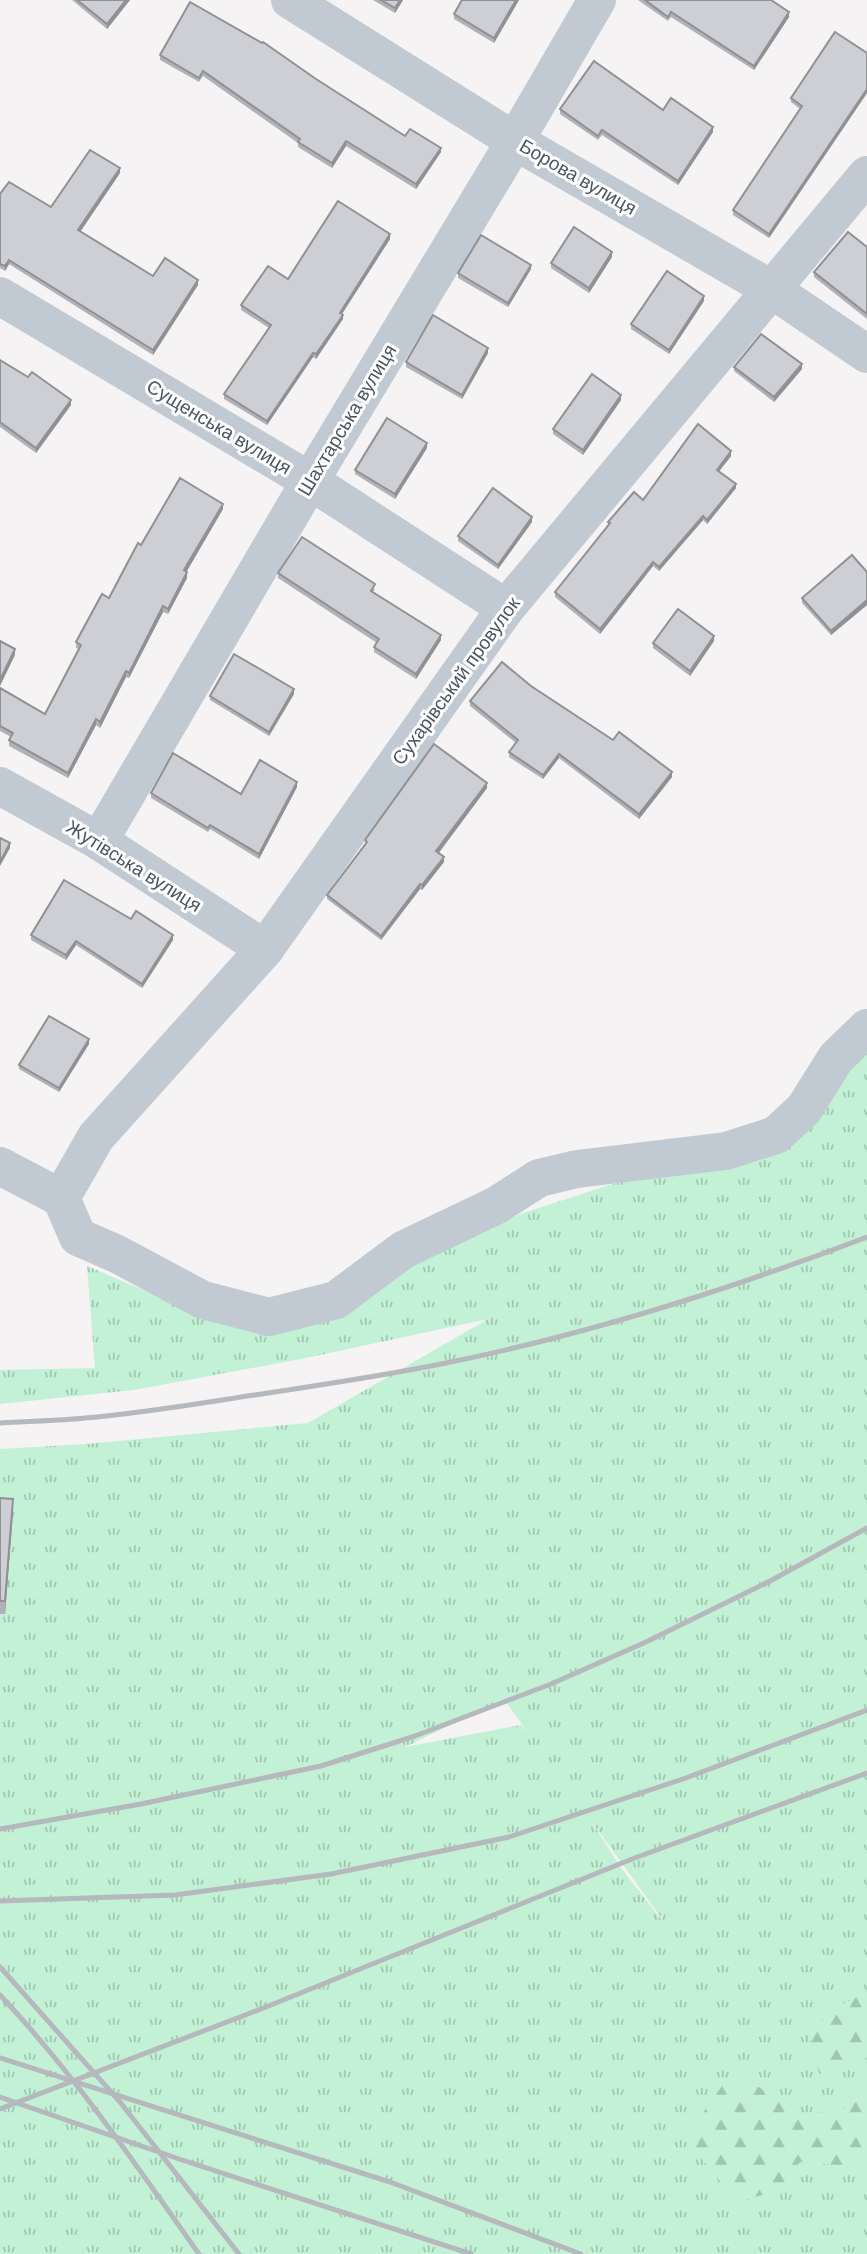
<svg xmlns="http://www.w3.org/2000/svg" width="867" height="2254" font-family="'DM Sans',sans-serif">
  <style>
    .grass { fill: url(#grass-tufts); fill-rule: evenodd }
    .forest { fill: url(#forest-firs) }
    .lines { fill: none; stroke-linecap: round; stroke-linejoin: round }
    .minor { stroke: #c1cad2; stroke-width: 38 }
    .rail { stroke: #b5b8bd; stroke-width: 5 }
    .wall { fill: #b0b2b7 }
    .shaded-wall { fill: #909195 }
    .building { fill: #cdcfd5; stroke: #909195; stroke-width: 2 }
    .labels { text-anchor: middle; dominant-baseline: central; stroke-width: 6; stroke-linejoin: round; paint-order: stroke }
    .street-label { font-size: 19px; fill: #4a5661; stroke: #fff }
  </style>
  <defs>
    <pattern id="grass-tufts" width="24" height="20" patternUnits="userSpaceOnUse" patternTransform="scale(1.75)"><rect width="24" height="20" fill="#c3f1d5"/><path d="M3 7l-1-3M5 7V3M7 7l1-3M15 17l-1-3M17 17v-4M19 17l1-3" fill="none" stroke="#a0c6b0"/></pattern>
    <pattern id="forest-firs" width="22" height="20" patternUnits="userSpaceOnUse" patternTransform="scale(1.75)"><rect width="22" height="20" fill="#c3f1d5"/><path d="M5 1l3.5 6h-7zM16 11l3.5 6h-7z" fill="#a0c6b0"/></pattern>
  </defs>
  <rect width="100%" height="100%" fill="#f5f3f3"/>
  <path class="grass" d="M 867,1040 L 867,2254 L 0,2254 L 0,1449 L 86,1444 L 308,1423 L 488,1319 L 306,1358 L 134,1390 L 0,1404 L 0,1370 L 95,1368 L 87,1266 L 207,1317 L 298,1321 L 520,1214 L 708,1153 L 768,1138 ZM 504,1699 L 528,1733 L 521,1725 L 405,1747 ZM 590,1819 L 662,1919 L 661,1919 L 621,1868 Z"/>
  <g class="forest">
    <polygon points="867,1992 867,2057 859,2064 819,2074 808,2032 844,2003"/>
    <polygon points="867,2063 867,2176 849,2166 800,2162 780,2190 737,2202 685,2138 727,2079 752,2083 805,2115 847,2107"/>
  </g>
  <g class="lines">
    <g class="minor">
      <polyline points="290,0 515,141 771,289 867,354"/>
      <polyline points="0,296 310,481 506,608"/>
      <polyline points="0,786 99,841 265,949"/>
      <polyline points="99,841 310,481 515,141 597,0"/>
      <polyline points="0,1166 61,1198"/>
      <polyline points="61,1198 96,1137 265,949 506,608 867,175"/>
      <polyline points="61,1198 78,1237 117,1254 203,1300 269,1317 336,1300 403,1250 497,1205 539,1178 577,1169 726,1151 776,1135 804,1109 836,1058 867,1028"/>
    </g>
    <g class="rail">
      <path d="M 0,1423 C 28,1421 57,1421 85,1418 C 146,1413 207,1402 268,1393 C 328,1384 387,1375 446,1363 C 589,1334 731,1289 867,1237"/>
      <polyline points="0,1829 141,1804 321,1766 415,1736 551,1684 646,1642 772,1580 867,1528"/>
      <polyline points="0,1901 175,1895 331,1874 509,1837 683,1779 867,1710"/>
      <polyline points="0,1967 120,2102 239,2254"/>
      <path d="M 0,1995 C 75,2075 136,2165 199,2254"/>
      <polyline points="0,2058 390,2182 581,2254"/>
      <polyline points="0,2097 179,2159 471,2254"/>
      <polyline points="0,2109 266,2007 632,1859 867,1773"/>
    </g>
  </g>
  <g class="wall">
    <polygon points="72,0 130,0 107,29"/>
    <polygon points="373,0 403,0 395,13"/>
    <polygon points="462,0 519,0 494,43 454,19 454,14"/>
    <polygon points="638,0 771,0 789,17 754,70 671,17 668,21"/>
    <polygon points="867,53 867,93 769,238 733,215 733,210 800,109 791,102 791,98"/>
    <polygon points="160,55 316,79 405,136 441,152 416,189 346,146 332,168 298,147 298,143 203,76 199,82 160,60"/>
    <polygon points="560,109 663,110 713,132 678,185 602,135 598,140 560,114"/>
    <polygon points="120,173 80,232 153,276 198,285 153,355 9,264 5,271 0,268 0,194 51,207"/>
    <polygon points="390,239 342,314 343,319 316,359 313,357 267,425 224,399 224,394 269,328 241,310 241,305 288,279"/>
    <polygon points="867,247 867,319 814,277 814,272"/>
    <polygon points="612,257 589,293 551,268 551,263"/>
    <polygon points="531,269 508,307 458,278 458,273"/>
    <polygon points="704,301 669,354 631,329 631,324"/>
    <polygon points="488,353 462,399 406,367 406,362"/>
    <polygon points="0,360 71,405 36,453 0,427"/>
    <polygon points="734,367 802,369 774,402 734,371"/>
    <polygon points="621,400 583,455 553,434 553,429"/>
    <polygon points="427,448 395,499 355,474 355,470"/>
    <polygon points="731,456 719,471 736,488 707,524 703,520 659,571 653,566 600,634 555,597 555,592 608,526 608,522 643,500"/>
    <polygon points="223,509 186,572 187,578 168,614 163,612 129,678 126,677 100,728 96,725 68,778 9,746 9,740 11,737 0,731 0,688 45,714 79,649 76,648 76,642 109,598 141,545"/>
    <polygon points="532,522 498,569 458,541 458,536"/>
    <polygon points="867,572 867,605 831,635 802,603 802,598"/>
    <polygon points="278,573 375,589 373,592 441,640 416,679 374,652 374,647 377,643 278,578"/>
    <polygon points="714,641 690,676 653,648 653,643"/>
    <polygon points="531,686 613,740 672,777 639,819 559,758 543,779 509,757 509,752 516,743 470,706 470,701"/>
    <polygon points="294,694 269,736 210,700 210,696"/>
    <polygon points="297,787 259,859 210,829 208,832 151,798 151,793 241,794"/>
    <polygon points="487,788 439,853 444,862 422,890 420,889 381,940 327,899 327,895 365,844 365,840"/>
    <polygon points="131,919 173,940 142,988 76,945 66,960 31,940 31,935"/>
    <polygon points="89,1044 59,1092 19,1069 19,1065"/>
    <polygon points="0,1498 13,1512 5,1614 0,1614"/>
  </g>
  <g class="shaded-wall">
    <polygon points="126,0 130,0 107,29 107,24"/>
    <polygon points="400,0 403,0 395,13 395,8"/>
    <polygon points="516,0 519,0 494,43 494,38"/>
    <polygon points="789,12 789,17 754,70 754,66"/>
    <polygon points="867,89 867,93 769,238 769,234"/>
    <polygon points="713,127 713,132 678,185 678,181"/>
    <polygon points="346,141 346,146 332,168 332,163"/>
    <polygon points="441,148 441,152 416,189 416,184"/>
    <polygon points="120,168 120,173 78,235 78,230"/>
    <polygon points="390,234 390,239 340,317 340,313"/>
    <polygon points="612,252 612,257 589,293 589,288"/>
    <polygon points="9,260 9,264 5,271 5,266"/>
    <polygon points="531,265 531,269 508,307 508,303"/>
    <polygon points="198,280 198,285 153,355 153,350"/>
    <polygon points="704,296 704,301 669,354 669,350"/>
    <polygon points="343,315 343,319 316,359 316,354"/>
    <polygon points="488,348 488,353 462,399 462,395"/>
    <polygon points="313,353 313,357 267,425 267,421"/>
    <polygon points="802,364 802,369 774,402 774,397"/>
    <polygon points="621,395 621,400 583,455 583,450"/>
    <polygon points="71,400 71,405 36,453 36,448"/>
    <polygon points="427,443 427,448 395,499 395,494"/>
    <polygon points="731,451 731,456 717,474 717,470"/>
    <polygon points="736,484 736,488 707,524 707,520"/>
    <polygon points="223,504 223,509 184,576 184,570"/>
    <polygon points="703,516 703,520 659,571 659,567"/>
    <polygon points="532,517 532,522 498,569 498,565"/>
    <polygon points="653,562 653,566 600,634 600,629"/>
    <polygon points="187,572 187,578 168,614 168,609"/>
    <polygon points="867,600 867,605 831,635 831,631"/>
    <polygon points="163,606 163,612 129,678 129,673"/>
    <polygon points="441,635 441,640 416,679 416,674"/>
    <polygon points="714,636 714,641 690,676 690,671"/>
    <polygon points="15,649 15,655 0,686 0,680"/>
    <polygon points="126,671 126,677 100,728 100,722"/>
    <polygon points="294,689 294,694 269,736 269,732"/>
    <polygon points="96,719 96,725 68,778 68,773"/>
    <polygon points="559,754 559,758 543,779 543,775"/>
    <polygon points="672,772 672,777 639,819 639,814"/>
    <polygon points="297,782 297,787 259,859 259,854"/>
    <polygon points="487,783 487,788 436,856 436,851"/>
    <polygon points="10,843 10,848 0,866 0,862"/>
    <polygon points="444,857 444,862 422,890 422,885"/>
    <polygon points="420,884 420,889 381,940 381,936"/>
    <polygon points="173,935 173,940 142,988 142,984"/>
    <polygon points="76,941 76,945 66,960 66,955"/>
    <polygon points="89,1039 89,1044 59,1092 59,1088"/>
    <polygon points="13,1499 13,1512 5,1614 5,1601"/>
  </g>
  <g class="building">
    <polygon points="77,0 126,0 107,24"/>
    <polygon points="381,0 400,0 395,8"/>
    <polygon points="462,0 516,0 494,38 454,14"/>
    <polygon points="645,0 771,0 789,12 754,66 671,12 668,17"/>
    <polygon points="190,2 262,43 263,42 316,79 405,136 410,129 441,148 416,184 346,141 332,163 298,142 300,139 203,71 199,78 160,55"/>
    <polygon points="835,32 867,53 867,89 769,234 733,210 802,106 791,98"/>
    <polygon points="594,61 663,110 671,98 713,127 678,181 602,130 598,136 560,109"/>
    <polygon points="90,150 120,168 78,230 153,276 165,258 198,280 153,350 9,260 5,266 0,264 0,194 9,182 51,207"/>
    <polygon points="338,201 390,234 340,313 343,315 316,354 313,353 267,421 224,394 271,325 241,305 268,266 288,279"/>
    <polygon points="574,227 612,252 589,288 551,263"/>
    <polygon points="848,232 867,247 867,314 814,272"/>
    <polygon points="481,235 531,265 508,303 458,273"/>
    <polygon points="667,271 704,296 669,350 631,324"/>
    <polygon points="433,315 488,348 462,395 406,362"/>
    <polygon points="761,334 802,364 774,397 734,367"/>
    <polygon points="0,360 28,377 32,372 71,400 36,448 0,422"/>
    <polygon points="592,374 621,395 583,450 553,429"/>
    <polygon points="387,418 427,443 395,494 355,470"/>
    <polygon points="698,424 731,451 717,470 736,484 707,520 703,516 659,567 653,562 600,629 555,592 610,523 608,522 634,492 643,500"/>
    <polygon points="180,478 223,504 184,570 187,572 168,609 163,606 129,673 126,671 100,722 96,719 68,773 9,740 13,733 0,726 0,688 45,714 81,645 76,642 102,594 109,598 138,543 141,545"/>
    <polygon points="493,488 532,517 498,565 458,536"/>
    <polygon points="302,537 375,584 371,591 441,635 416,674 374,647 379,639 278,573"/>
    <polygon points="852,555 867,572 867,600 831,631 802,598"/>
    <polygon points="678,609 714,636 690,671 653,643"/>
    <polygon points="0,641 15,649 0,680"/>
    <polygon points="234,654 294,689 269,732 210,696"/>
    <polygon points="502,662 531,686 613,740 619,732 672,772 639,814 559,754 543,775 509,752 518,740 470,701"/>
    <polygon points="434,744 487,783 436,851 444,857 422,885 420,884 381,936 327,895 367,842 365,840"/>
    <polygon points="173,753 241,794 260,760 297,782 259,854 210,825 208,828 151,793"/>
    <polygon points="0,838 10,843 0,862"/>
    <polygon points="64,880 131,919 136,911 173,935 142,984 76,941 66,955 31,935"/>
    <polygon points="49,1016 89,1039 59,1088 19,1065"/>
    <polygon points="0,1498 13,1499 5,1601 0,1601"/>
  </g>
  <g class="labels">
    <g class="street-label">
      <text transform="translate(578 177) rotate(30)">Борова вулиця</text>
      <text transform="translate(347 420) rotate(-59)">Шахтарська вулиця</text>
      <text transform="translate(219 427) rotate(31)">Сущенська вулиця</text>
      <text transform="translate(456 681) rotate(-54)">Сухарівський провулок</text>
      <text transform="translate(134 866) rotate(32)">Жутівська вулиця</text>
    </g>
  </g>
</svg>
